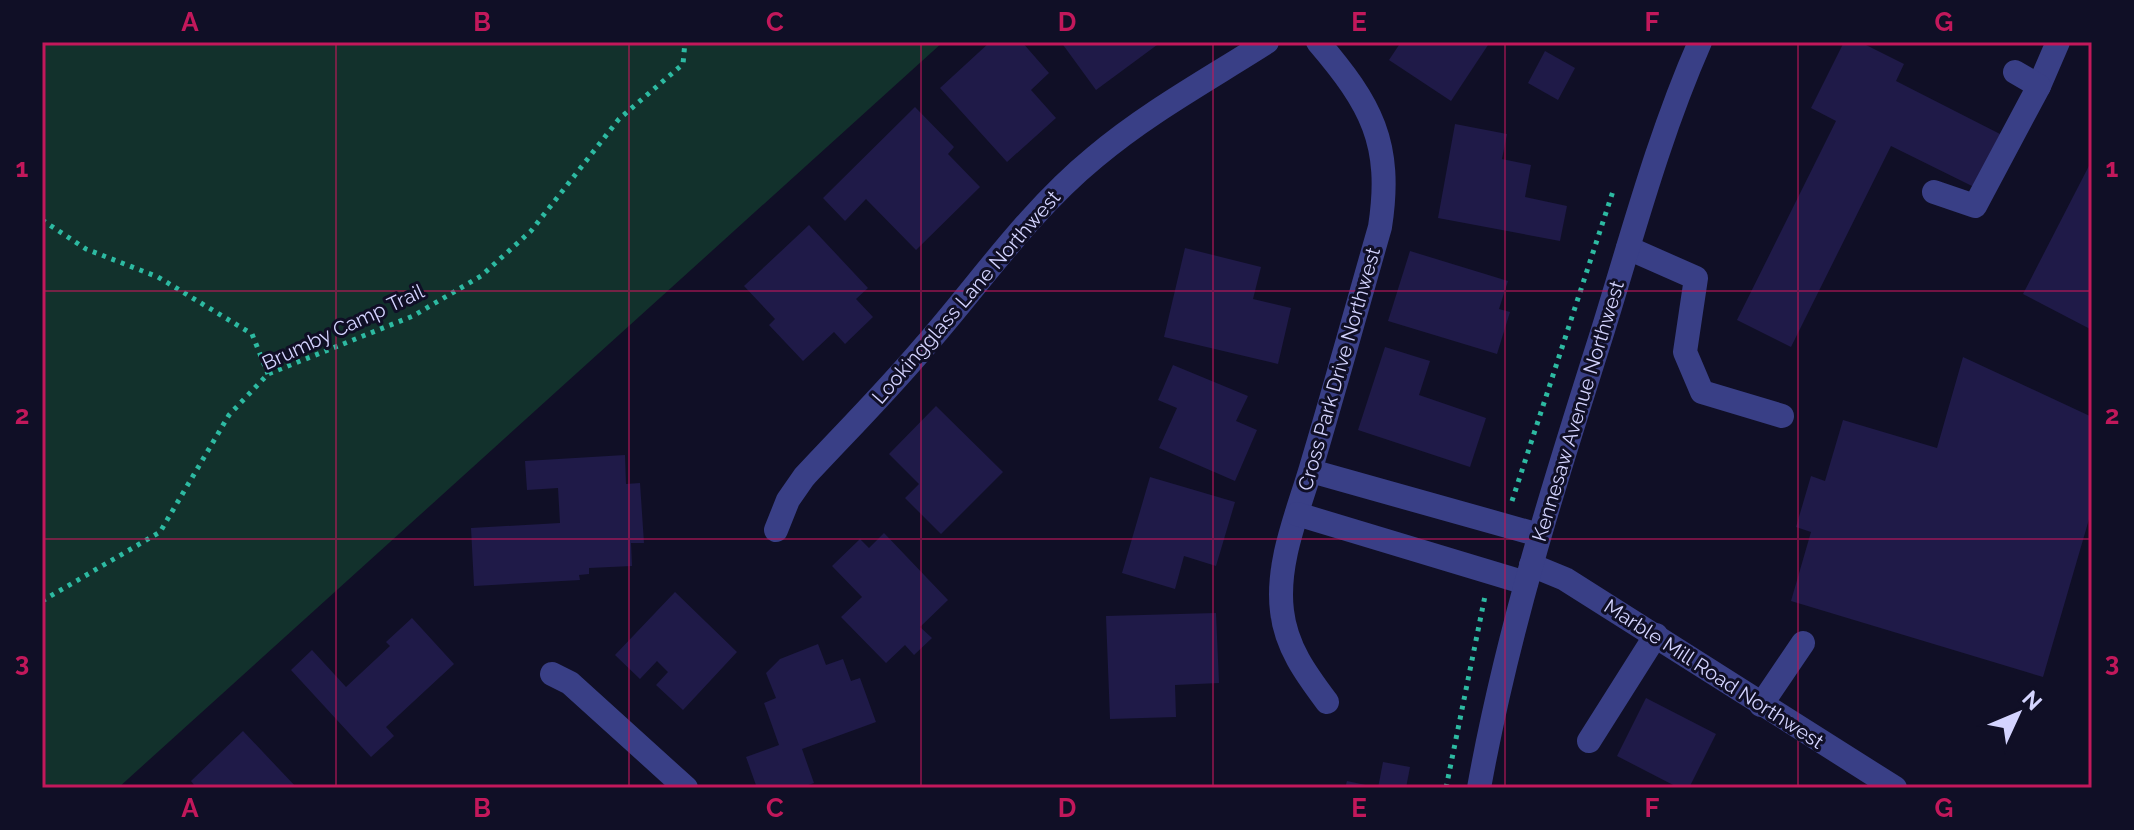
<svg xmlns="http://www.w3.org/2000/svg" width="2134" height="830" font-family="Raleway,sans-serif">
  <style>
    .green { fill: #12312c }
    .building { fill: #1f1a48 }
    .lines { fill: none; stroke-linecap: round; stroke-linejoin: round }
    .path { stroke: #2dbaa2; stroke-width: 5; stroke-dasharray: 4 6; stroke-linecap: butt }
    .minor { stroke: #393f86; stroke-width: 24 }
    .grid { fill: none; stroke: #c2185b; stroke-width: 2; stroke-opacity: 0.55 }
    .labels { text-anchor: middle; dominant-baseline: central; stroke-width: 6; stroke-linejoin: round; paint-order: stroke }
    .street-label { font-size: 20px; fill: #d4d4ff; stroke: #100f26 }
    .neatline { fill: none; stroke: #c2185b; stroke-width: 3 }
    .grid-label { font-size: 26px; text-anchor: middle; font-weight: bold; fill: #c2185b }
  </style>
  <rect width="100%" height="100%" fill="#100f26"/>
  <polygon class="green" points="42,42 943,42 118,788 42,788"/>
  <g class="building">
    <polygon points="990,42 1022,42 1049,73 1031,90 1056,118 1007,162 940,88"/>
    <polygon points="1061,42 1161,42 1096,90"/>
    <polygon points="1401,42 1490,42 1451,101 1389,60"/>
    <polygon points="1844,42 1860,42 1904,64 1896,81 2000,134 1974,187 1891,146 1791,347 1737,320 1836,121 1811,108"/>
    <polygon points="1545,51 1575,68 1558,100 1528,83"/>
    <polygon points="915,107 954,147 948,154 980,187 916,250 866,199 845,221 823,198"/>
    <polygon points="1455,124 1507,134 1502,159 1531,165 1525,197 1567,206 1560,241 1438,218"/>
    <polygon points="2092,160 2092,330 2023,294"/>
    <polygon points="809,225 868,288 856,299 873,317 845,344 834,332 803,361 769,325 775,319 744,286"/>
    <polygon points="1185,248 1261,267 1253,299 1291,308 1278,364 1164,337"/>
    <polygon points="1410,251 1508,281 1499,309 1510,312 1497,354 1388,321"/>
    <polygon points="1385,347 1430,361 1419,395 1486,418 1470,467 1358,430"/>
    <polygon points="1963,357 2092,417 2092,509 2043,677 1791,601 1811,532 1796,527 1811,476 1825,481 1843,420 1937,448"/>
    <polygon points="1173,365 1248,396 1236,421 1257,430 1235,481 1159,448 1177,408 1158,400"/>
    <polygon points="936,406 1003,472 941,534 905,498 919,484 889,454"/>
    <polygon points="625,455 626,484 640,483 644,543 631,543 632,566 589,568 589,574 579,575 580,580 474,586 471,528 560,523 558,488 527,490 525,461"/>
    <polygon points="1150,477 1235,502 1216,566 1184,556 1175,589 1122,573"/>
    <polygon points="884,533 948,600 920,627 932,638 914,655 905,645 886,663 841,617 862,597 832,566 860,539 869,548"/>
    <polygon points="675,592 737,652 683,710 656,685 668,672 657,661 640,679 615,655"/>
    <polygon points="1216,613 1219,683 1175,685 1176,717 1110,719 1106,616"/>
    <polygon points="412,618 454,664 386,727 394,736 371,757 291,670 312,650 346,687 390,646 386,642"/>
    <polygon points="818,644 826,665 843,659 851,681 860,678 876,722 802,749 814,783 800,788 757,788 746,757 779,745 764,703 776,698 766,673 780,659"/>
    <polygon points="1646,698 1716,734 1689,788 1679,788 1617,756"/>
    <polygon points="243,731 297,788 191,788 194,785 191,781"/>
    <polygon points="1383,762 1410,767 1406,788 1378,788"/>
    <polygon points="1347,781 1375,787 1374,788 1345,788"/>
  </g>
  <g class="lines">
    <g class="path">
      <polyline points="42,220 86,249 158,277 252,334 268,374"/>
      <polyline points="1512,501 1614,188"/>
      <polyline points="42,601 160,532 229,415 268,374 413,316 481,276 531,231 619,119 683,64 685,42"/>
      <polyline points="1446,788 1485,596"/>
    </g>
    <g class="minor">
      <path d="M 1318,42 C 1371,104 1393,143 1380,227 C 1357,307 1335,388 1311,468 C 1298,512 1276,563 1282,611 C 1286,647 1306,674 1327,702"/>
      <polyline points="2039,86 2058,42"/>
      <polyline points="1934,192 1975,206 2039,86 2015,72"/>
      <polyline points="1628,248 1696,278 1685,352 1702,392 1782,416"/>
      <polyline points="1311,471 1539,535"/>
      <polyline points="1297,514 1526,583"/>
      <path d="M 776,530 L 788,500 L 804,477 C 844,434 886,392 924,347 C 980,283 1028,212 1095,157 C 1147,113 1209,79 1267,42"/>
      <polyline points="1531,565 1565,579 1895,788"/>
      <polyline points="552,674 570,683 686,788"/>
      <polyline points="1761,705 1803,643"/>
      <polyline points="1589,741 1656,635"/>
      <path d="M 1479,788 C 1507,632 1555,481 1603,330 C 1633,233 1659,135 1700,42"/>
    </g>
  </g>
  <path class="grid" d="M 336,42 L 336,788M 629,42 L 629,788M 921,42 L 921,788M 1213,42 L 1213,788M 1505,42 L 1505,788M 1798,42 L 1798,788M 42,291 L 2092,291M 42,539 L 2092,539"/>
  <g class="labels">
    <g class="street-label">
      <text transform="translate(966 297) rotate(-49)">Lookingglass Lane Northwest</text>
      <text transform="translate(343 327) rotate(-25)">Brumby Camp Trail</text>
      <text transform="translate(1339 369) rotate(-74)">Cross Park Drive Northwest</text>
      <text transform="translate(1578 411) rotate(-73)">Kennesaw Avenue Northwest</text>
      <text transform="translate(1714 674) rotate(33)">Marble Mill Road Northwest</text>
    </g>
  </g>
  <rect width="2134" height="830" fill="none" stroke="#100f26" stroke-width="88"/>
  <g transform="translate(2018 714) rotate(46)" stroke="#100f26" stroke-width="6" paint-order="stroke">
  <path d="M0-6L14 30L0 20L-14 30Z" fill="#d4d4ff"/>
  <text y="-12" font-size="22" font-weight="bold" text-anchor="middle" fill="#d4d4ff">N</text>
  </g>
  <rect x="44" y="44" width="2046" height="742" class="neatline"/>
  <g class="grid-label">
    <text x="190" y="31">A</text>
    <text x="482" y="31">B</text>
    <text x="775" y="31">C</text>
    <text x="1067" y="31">D</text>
    <text x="1359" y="31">E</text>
    <text x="1652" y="31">F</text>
    <text x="1944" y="31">G</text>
    <text x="22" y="177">1</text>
    <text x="2112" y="177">1</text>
    <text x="22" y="424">2</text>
    <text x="2112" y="424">2</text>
    <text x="22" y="671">3</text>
    <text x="2112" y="671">3</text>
    <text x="190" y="817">A</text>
    <text x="482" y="817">B</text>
    <text x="775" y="817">C</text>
    <text x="1067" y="817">D</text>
    <text x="1359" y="817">E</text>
    <text x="1652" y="817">F</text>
    <text x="1944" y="817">G</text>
  </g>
</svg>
